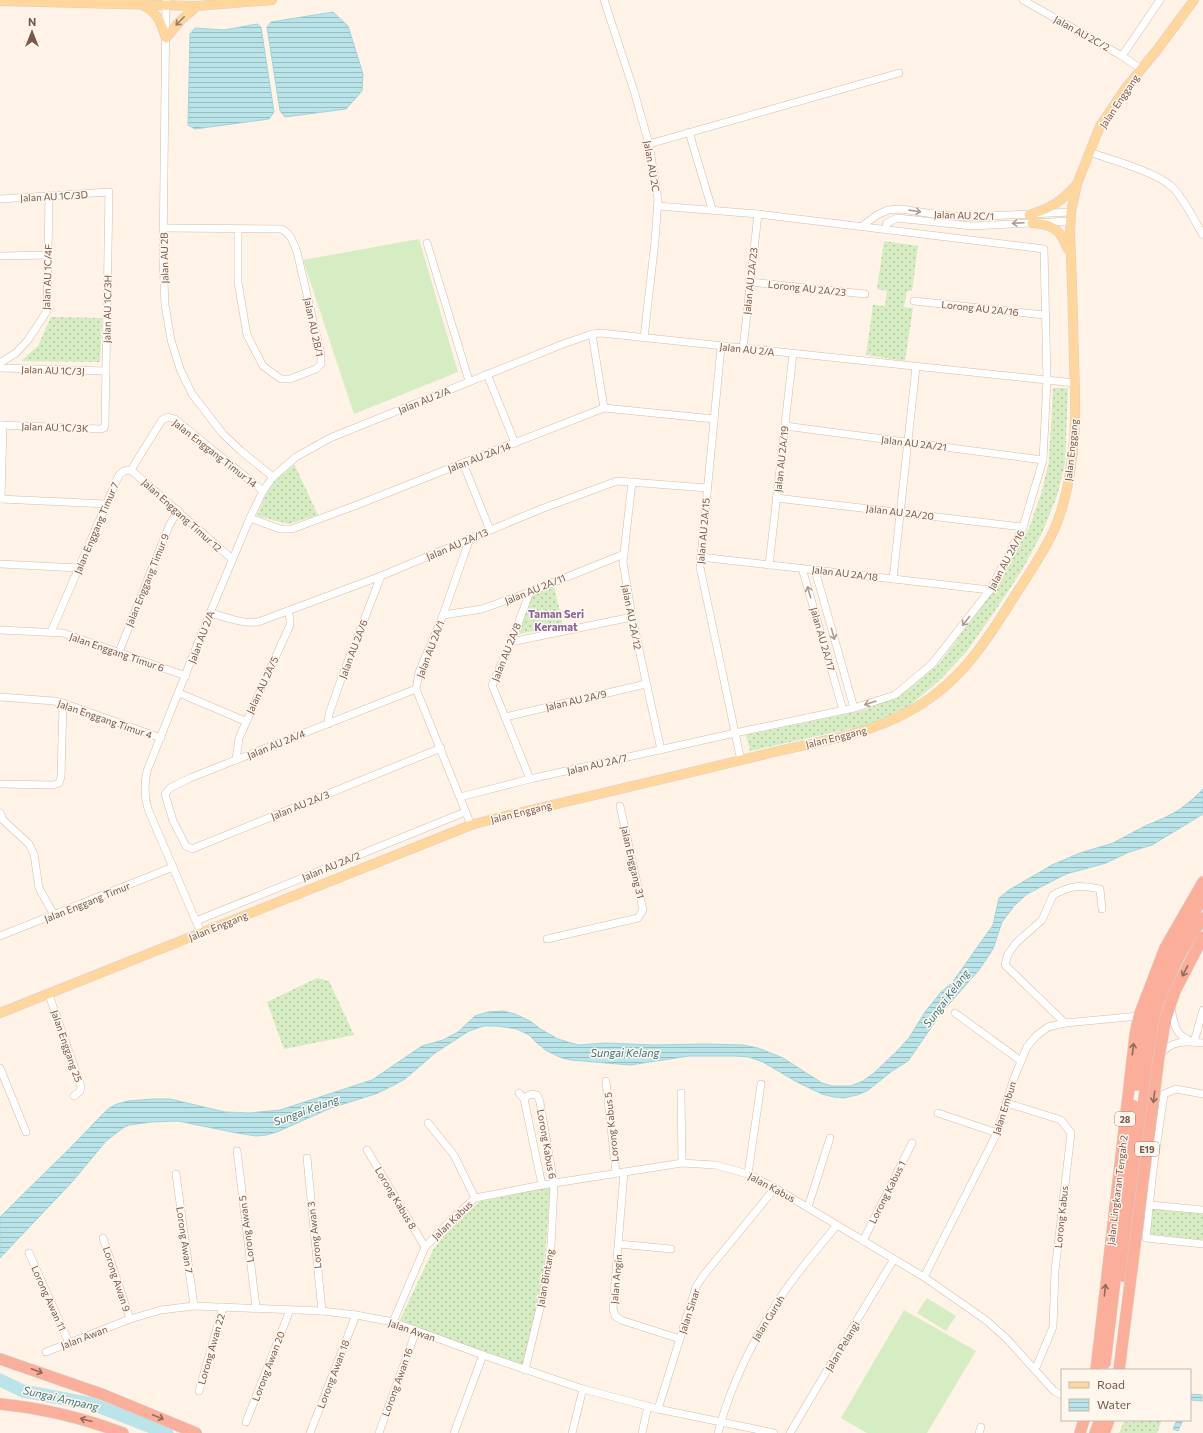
<svg xmlns="http://www.w3.org/2000/svg" width="1203" height="1433" font-family="Commissioner,sans-serif">
  <style>
    .grass { fill: url(#grass-dots) }
    .garden { fill: #d6edc3 }
    .water { fill: url(#water-rules); stroke: #9fd5db }
    .lines { fill: none; stroke-linecap: round; stroke-linejoin: round }
    .river { stroke: #b9e4e9; stroke-width: 13 }
    .minor-casing { stroke: #d3bcae; stroke-width: 8 }
    .major-casing { stroke: #d9d0cc; stroke-width: 10 }
    .highway-casing { stroke: #d9d0cc; stroke-width: 12 }
    .minor { stroke: #fff; stroke-width: 7 }
    .major { stroke: #ffd69c; stroke-width: 9 }
    .highway { stroke: #fbaf9a; stroke-width: 11 }
    .highway-bridge-casing { stroke: #d9d0cc; stroke-width: 12; stroke-linecap: butt }
    .highway-bridge { stroke: #fbaf9a; stroke-width: 11 }
    .oneway { stroke: #a17e62 }
    .oneway2 { stroke: #af9b92 }
    .oneway3 { stroke: #936959 }
    .labels { text-anchor: middle; dominant-baseline: central; stroke-width: 3; stroke-linejoin: round; paint-order: stroke }
    .shield { fill: #fff7ee; stroke: #a1887a; stroke-width: 1 }
    .shield-label { font-size: 9px; font-weight: bold; fill: #795849 }
    .street-label { font-size: 10px; fill: #795849; stroke: #fff7ee }
    .neighbourhood-label { font-size: 11px; font-weight: bold; fill: #87649d; stroke: #fff7ee }
    .water-label { font-size: 11px; font-style: italic; fill: #3b777f; stroke: #fff7ee }
  </style>
  <defs>
    <pattern id="grass-dots" width="8" height="8" patternUnits="userSpaceOnUse"><rect width="8" height="8" fill="#d6edc3"/><path d="M2 2h.1M6 6h.1" fill="none" stroke="#b2c3a0" stroke-width="1.8" stroke-linecap="round"/></pattern>
    <pattern id="water-rules" width="6" height="5" patternUnits="userSpaceOnUse"><rect width="6" height="5" fill="#b9e4e9"/><path d="M0 2.5h6" fill="none" stroke="#9bbcbf"/></pattern>
  </defs>
  <rect width="100%" height="100%" fill="#fef3e6"/>
  <g class="grass">
    <polygon points="884,241 918,246 912,291 907,291 904,307 913,308 905,361 866,355 873,305 885,306 887,291 877,289"/>
    <polygon points="51,317 102,318 100,362 21,361 38,346"/>
    <polygon points="1053,388 1068,388 1065,464 1057,496 1042,533 1022,570 997,608 967,651 940,680 908,707 884,719 858,727 750,751 746,735 861,711 898,697 938,665 992,592 1030,526 1042,491 1049,461"/>
    <polygon points="294,464 318,515 289,524 257,516 269,486"/>
    <polygon points="554,586 563,625 519,634 532,595"/>
    <polygon points="317,978 329,981 354,1035 284,1049 267,1002"/>
    <polygon points="551,1186 543,1277 524,1367 399,1322 433,1250 451,1226 479,1202"/>
    <polygon points="1152,1209 1203,1214 1203,1240 1149,1234"/>
    <polygon points="1162,1420 1157,1433 1119,1433 1124,1422"/>
  </g>
  <g class="garden">
    <polygon points="419,239 458,372 354,414 303,260"/>
    <polygon points="927,1298 956,1316 946,1331 917,1313"/>
    <polygon points="904,1310 976,1351 927,1433 867,1433 841,1418"/>
  </g>
  <g class="water">
    <polygon points="333,12 348,26 363,74 362,91 346,109 285,117 280,111 267,27 271,22"/>
    <polygon points="257,24 261,27 274,112 269,119 195,129 188,125 190,34 195,28 224,30"/>
    <polygon points="1203,789 1203,814 1152,845 1129,852 1106,863 1066,874 1027,894 1014,906 1002,922 993,949 979,970 942,1012 908,1061 892,1071 867,1091 857,1095 843,1098 834,1097 822,1094 797,1082 763,1062 749,1057 735,1056 689,1056 630,1065 571,1060 562,1058 547,1051 537,1043 529,1035 517,1029 497,1026 484,1026 469,1031 435,1053 405,1079 394,1085 378,1093 331,1108 277,1132 266,1135 256,1136 237,1133 178,1121 152,1122 129,1125 123,1128 106,1141 72,1182 0,1258 0,1217 70,1148 100,1117 109,1108 117,1104 128,1101 154,1099 170,1099 225,1112 249,1113 280,1110 372,1080 422,1046 443,1040 458,1032 475,1016 488,1012 504,1011 515,1014 530,1021 542,1030 558,1039 578,1045 605,1043 654,1045 707,1044 743,1045 758,1048 783,1058 822,1083 832,1086 851,1086 863,1081 874,1073 898,1050 909,1038 925,1012 941,992 952,983 988,932 993,925 999,898 1009,890 1052,865 1080,853 1113,843 1145,826 1164,818 1179,810 1194,798"/>
    <polygon points="1190,1394 1202,1395 1202,1401 1190,1400"/>
    <polygon points="1177,1420 1183,1420 1178,1431 1173,1429"/>
  </g>
  <g class="lines">
    <polyline class="river" points="0,1380 23,1391 92,1404 167,1433"/>
    <defs>
      <g id="minor">
        <polyline points="166,0 163,259 165,305 171,340 180,369 192,394 223,434 241,451 273,477"/>
        <polyline points="604,0 634,91 649,144 658,199 655,241 644,338"/>
        <polyline points="1023,0 1122,56 1141,69"/>
        <polyline points="1122,56 1160,0"/>
        <polyline points="689,132 712,209"/>
        <polyline points="649,144 899,73"/>
        <path d="M 1089,152 C 1112,160 1153,171 1171,186 C 1183,196 1195,222 1203,235"/>
        <polyline points="0,199 109,192 105,425 104,428 100,429 0,425"/>
        <polyline points="862,226 877,215 888,210 901,209 940,215 968,217 1071,212"/>
        <path d="M 163,228 L 281,229 C 291,233 293,242 297,252 L 321,355 L 321,364 L 316,369 L 290,379 L 281,379 L 263,366 L 247,335 L 238,282 L 238,229"/>
        <polyline points="885,229 887,223 897,218 972,226 1070,221"/>
        <polyline points="427,243 469,381"/>
        <polyline points="0,256 48,255"/>
        <polyline points="750,282 865,294"/>
        <polyline points="914,301 1045,315"/>
        <polyline points="592,334 604,408"/>
        <polyline points="721,347 700,567 741,761"/>
        <polyline points="743,349 758,214"/>
        <polyline points="0,363 16,353 28,340 47,311 49,196"/>
        <polyline points="0,368 106,371"/>
        <polyline points="487,374 515,443"/>
        <polyline points="785,426 1043,460"/>
        <polyline points="463,463 490,530"/>
        <polyline points="131,470 232,559"/>
        <polyline points="632,482 623,562 632,617 661,750"/>
        <polyline points="776,498 1023,527"/>
        <polyline points="0,499 107,504"/>
        <polyline points="1,499 3,425"/>
        <polyline points="250,518 280,529 292,529 357,505 463,463 604,408 714,419"/>
        <polyline points="470,538 443,615 419,672 416,689 471,825"/>
        <polyline points="700,557 990,590"/>
        <polyline points="0,564 79,568"/>
        <polyline points="769,565 793,354"/>
        <polyline points="802,568 843,710"/>
        <polyline points="815,570 854,708"/>
        <polyline points="893,579 916,367"/>
        <polyline points="530,592 511,642 492,685 530,779"/>
        <path d="M 210,613 C 226,617 242,624 258,622 L 381,576 L 541,509 L 617,481 L 707,488"/>
        <polyline points="443,615 482,609 530,592 624,554"/>
        <polyline points="0,630 63,633 186,676"/>
        <polyline points="51,632 119,475 124,471 131,470 162,420 168,417 175,419 263,491"/>
        <polyline points="511,642 632,617"/>
        <polyline points="119,652 169,526 178,510"/>
        <polyline points="416,689 190,778 170,788 165,794 173,821 186,846 192,849 441,748"/>
        <polyline points="179,693 245,721"/>
        <polyline points="0,697 54,701 63,703 161,738"/>
        <polyline points="505,717 646,684"/>
        <polyline points="328,724 329,714 343,674 381,576"/>
        <polyline points="236,760 239,738 290,625 290,619 288,611"/>
        <polyline points="0,784 53,785 59,783 61,777 63,703"/>
        <polyline points="460,797 530,779 735,733 854,708 895,695 932,664 990,590 1023,527 1043,460 1047,380 1044,249 758,214 658,206"/>
        <polyline points="0,813 3,820 29,844 34,854 39,888 54,915"/>
        <polyline points="196,921 465,812"/>
        <path d="M 201,933 L 148,809 C 144,796 144,785 147,771 L 210,613 L 250,518 L 263,491 L 273,477 L 296,457 L 330,438 L 563,344 L 592,334 L 601,333 L 1075,383"/>
        <polyline points="0,936 173,867"/>
        <polyline points="547,939 638,918 643,910 620,806"/>
        <polyline points="49,995 81,1086 80,1091 74,1096"/>
        <path d="M 1171,1007 C 1174,1026 1175,1036 1194,1042"/>
        <polyline points="955,1013 1021,1061"/>
        <path d="M 1065,1023 L 1005,965 L 1008,954 L 1016,943 L 1042,920 L 1053,895 C 1072,885 1079,885 1100,889 L 1102,909"/>
        <polyline points="1194,1042 1203,1010"/>
        <path d="M 1160,1055 C 1171,1040 1186,1041 1203,1043"/>
        <polyline points="0,1068 26,1132"/>
        <polyline points="606,1081 616,1173"/>
        <polyline points="519,1093 524,1099 542,1185"/>
        <polyline points="681,1093 682,1163"/>
        <polyline points="1203,1094 1176,1089 1164,1094 1153,1170 1146,1238 1203,1244"/>
        <path d="M 524,1099 C 528,1095 531,1093 537,1095 L 540,1102 L 554,1184 L 551,1246 L 544,1291 L 525,1370"/>
        <polyline points="1007,1103 1061,1120 1071,1133 1055,1271 1053,1327 1035,1370"/>
        <polyline points="938,1113 997,1133"/>
        <polyline points="428,1123 454,1155 475,1198"/>
        <polyline points="367,1150 425,1247"/>
        <polyline points="237,1151 256,1307"/>
        <polyline points="307,1158 322,1311"/>
        <polyline points="624,1172 613,1308 615,1316 621,1320 680,1339"/>
        <polyline points="176,1174 194,1306"/>
        <polyline points="748,1174 761,1084"/>
        <polyline points="1150,1205 1203,1210"/>
        <polyline points="808,1207 830,1138"/>
        <polyline points="103,1238 130,1319"/>
        <polyline points="863,1241 912,1143"/>
        <polyline points="619,1244 671,1249"/>
        <polyline points="29,1253 69,1343"/>
        <polyline points="924,1277 997,1133 1014,1078 1027,1047 1036,1036 1048,1027 1065,1023 1139,1016"/>
        <polyline points="393,1322 425,1247 451,1220 475,1198 542,1185 682,1163 715,1165 748,1174 775,1188 924,1277 987,1321 1007,1339 1054,1391 1062,1395"/>
        <polyline points="46,1352 130,1319 161,1310 194,1306 322,1311 356,1315 393,1322 483,1355 583,1389 658,1409 774,1433"/>
        <polyline points="199,1391 223,1307"/>
        <polyline points="658,1409 696,1287 703,1276 775,1188"/>
        <polyline points="246,1422 290,1310"/>
        <polyline points="310,1433 356,1315"/>
        <polyline points="379,1433 416,1331"/>
        <polyline points="454,1433 483,1355"/>
        <polyline points="572,1433 583,1389"/>
        <polyline points="642,1433 648,1406"/>
        <path d="M 718,1433 C 731,1382 755,1336 784,1292 C 800,1269 819,1247 837,1225"/>
        <polyline points="790,1433 851,1330 894,1259"/>
        <polyline points="979,1433 981,1427"/>
      </g>
      <g id="major">
        <polyline points="0,1 197,6 272,0"/>
        <path d="M 144,6 C 160,15 160,22 166,38 L 180,21 L 197,6"/>
        <path d="M 1029,215 C 1051,208 1061,202 1076,185"/>
        <path d="M 1032,223 C 1051,224 1061,229 1067,248"/>
        <path d="M 0,1013 L 471,825 L 497,818 C 589,796 682,775 774,752 C 817,742 869,734 908,712 C 958,685 985,644 1014,597 C 1028,575 1043,554 1054,530 C 1063,510 1068,487 1071,465 C 1077,430 1075,394 1074,359 C 1073,317 1072,275 1070,234 L 1071,212 L 1077,184 L 1100,126 L 1125,89 L 1157,50 L 1194,0"/>
      </g>
      <g id="highway">
        <polyline points="1136,1085 1148,1022 1156,988 1174,949 1203,897"/>
        <path d="M 1123,1276 C 1129,1234 1134,1192 1139,1149 C 1144,1093 1150,1036 1168,982 C 1176,958 1190,938 1203,918"/>
        <polyline points="0,1359 104,1395 196,1433"/>
        <polyline points="1105,1363 1128,1172 1134,1106"/>
        <polyline points="1096,1370 1129,1088 1135,1035 1139,1016 1165,948 1203,882"/>
        <path d="M 0,1404 C 42,1408 83,1418 123,1433"/>
        <polyline points="1080,1433 1084,1420"/>
        <polyline points="1095,1433 1100,1420"/>
        <polyline points="1104,1433 1109,1420"/>
      </g>
    </defs>
    <use href="#minor" class="minor-casing"/>
    <use href="#major" class="major-casing"/>
    <use href="#highway" class="highway-casing"/>
    <use href="#minor" class="minor"/>
    <use href="#major" class="major"/>
    <use href="#highway" class="highway"/>
    <defs>
      <polyline id="highway-bridge" points="1119,1370 1159,1056 1166,1017 1175,991 1203,937"/>
    </defs>
    <use href="#highway-bridge" class="highway-bridge-casing"/>
    <use href="#highway-bridge" class="highway-bridge"/>
  </g>
  <defs><path id="oneway-shaft" d="M-6 0H5M1.5-3L5.5 0L1.5 3" fill="none" stroke-width="1.6" stroke-linecap="round" stroke-linejoin="round"/></defs>
  <use class="oneway" href="#oneway-shaft" transform="translate(180 21) rotate(135)"/>
  <g class="oneway2">
    <use href="#oneway-shaft" transform="translate(915 211) rotate(8)"/>
    <use href="#oneway-shaft" transform="translate(1018 223) rotate(177)"/>
    <use href="#oneway-shaft" transform="translate(809 592) rotate(-106)"/>
    <use href="#oneway-shaft" transform="translate(966 621) rotate(128)"/>
    <use href="#oneway-shaft" transform="translate(833 634) rotate(74)"/>
    <use href="#oneway-shaft" transform="translate(870 703) rotate(162)"/>
  </g>
  <g class="oneway3">
    <use href="#oneway-shaft" transform="translate(1185 971) rotate(117)"/>
    <use href="#oneway-shaft" transform="translate(1133 1049) rotate(-83)"/>
    <use href="#oneway-shaft" transform="translate(1154 1097) rotate(97)"/>
    <use href="#oneway-shaft" transform="translate(1105 1290) rotate(-84)"/>
    <use href="#oneway-shaft" transform="translate(37 1371) rotate(21)"/>
    <use href="#oneway-shaft" transform="translate(158 1417) rotate(22)"/>
    <use href="#oneway-shaft" transform="translate(86 1420) rotate(-165)"/>
  </g>
  <g class="labels">
    <g class="shield">
      <rect x="1115" y="1112" width="20" height="14" rx="3"/>
      <rect x="1135" y="1142" width="24" height="14" rx="3"/>
    </g>
    <g class="shield-label">
      <text x="1125" y="1119">28</text>
      <text x="1147" y="1149">E19</text>
    </g>
    <g class="street-label">
      <text transform="translate(1082 33) rotate(29)">Jalan AU 2C/2</text>
      <text transform="translate(1119 101) rotate(-56)">Jalan Enggang</text>
      <text transform="translate(652 166) rotate(80)">Jalan AU 2C</text>
      <text transform="translate(54 196) rotate(-3)">Jalan AU 1C/3D</text>
      <text transform="translate(964 215) rotate(2)">Jalan AU 2C/1</text>
      <text transform="translate(164 258) rotate(-91)">Jalan AU 2B</text>
      <text transform="translate(47 277) rotate(-88)">Jalan AU 1C/4F</text>
      <text transform="translate(750 281) rotate(-84)">Jalan AU 2A/23</text>
      <text transform="translate(807 288) rotate(6)">Lorong AU 2A/23</text>
      <text transform="translate(980 308) rotate(6)">Lorong AU 2A/16</text>
      <text transform="translate(107 309) rotate(-89)">Jalan AU 1C/3H</text>
      <text transform="translate(314 327) rotate(78)">Jalan AU 2B/1</text>
      <text transform="translate(747 349) rotate(6)">Jalan AU 2/A</text>
      <text transform="translate(53 370) rotate(2)">Jalan AU 1C/3J</text>
      <text transform="translate(424 400) rotate(-22)">Jalan AU 2/A</text>
      <text transform="translate(55 427) rotate(2)">Jalan AU 1C/3K</text>
      <text transform="translate(914 443) rotate(7)">Jalan AU 2A/21</text>
      <text transform="translate(1071 450) rotate(-84)">Jalan Enggang</text>
      <text transform="translate(215 453) rotate(38)">Jalan Enggang Timur 14</text>
      <text transform="translate(479 457) rotate(-21)">Jalan AU 2A/14</text>
      <text transform="translate(781 459) rotate(-84)">Jalan AU 2A/19</text>
      <text transform="translate(900 512) rotate(7)">Jalan AU 2A/20</text>
      <text transform="translate(182 515) rotate(42)">Jalan Enggang Timur 12</text>
      <text transform="translate(96 528) rotate(-67)">Jalan Enggang Timur 7</text>
      <text transform="translate(703 531) rotate(-85)">Jalan AU 2A/15</text>
      <text transform="translate(457 544) rotate(-23)">Jalan AU 2A/13</text>
      <text transform="translate(1006 560) rotate(-62)">Jalan AU 2A/16</text>
      <text transform="translate(845 573) rotate(7)">Jalan AU 2A/18</text>
      <text transform="translate(147 580) rotate(-68)">Jalan Enggang Timur 9</text>
      <text transform="translate(535 589) rotate(-22)">Jalan AU 2A/11</text>
      <text transform="translate(632 617) rotate(79)">Jalan AU 2A/12</text>
      <text transform="translate(201 637) rotate(-69)">Jalan AU 2/A</text>
      <text transform="translate(823 639) rotate(74)">Jalan AU 2A/17</text>
      <text transform="translate(353 649) rotate(-69)">Jalan AU 2A/6</text>
      <text transform="translate(430 649) rotate(-69)">Jalan AU 2A/1</text>
      <text transform="translate(117 652) rotate(19)">Jalan Enggang Timur 6</text>
      <text transform="translate(506 652) rotate(-68)">Jalan AU 2A/8</text>
      <text transform="translate(262 685) rotate(-65)">Jalan AU 2A/5</text>
      <text transform="translate(576 700) rotate(-13)">Jalan AU 2A/9</text>
      <text transform="translate(105 719) rotate(19)">Jalan Enggang Timur 4</text>
      <text transform="translate(836 737) rotate(-14)">Jalan Enggang</text>
      <text transform="translate(276 744) rotate(-22)">Jalan AU 2A/4</text>
      <text transform="translate(597 764) rotate(-13)">Jalan AU 2A/7</text>
      <text transform="translate(300 805) rotate(-22)">Jalan AU 2A/3</text>
      <text transform="translate(521 812) rotate(-14)">Jalan Enggang</text>
      <text transform="translate(633 862) rotate(77)">Jalan Enggang 31</text>
      <text transform="translate(331 866) rotate(-22)">Jalan AU 2A/2</text>
      <text transform="translate(87 902) rotate(-22)">Jalan Enggang Timur</text>
      <text transform="translate(218 926) rotate(-22)">Jalan Enggang</text>
      <text transform="translate(67 1046) rotate(71)">Jalan Enggang 25</text>
      <text transform="translate(1004 1108) rotate(-72)">Jalan Embun</text>
      <text transform="translate(611 1127) rotate(-96)">Lorong Kabus 5</text>
      <text transform="translate(547 1144) rotate(80)">Lorong Kabus 6</text>
      <text transform="translate(772 1187) rotate(28)">Jalan Kabus</text>
      <text transform="translate(1117 1190) rotate(-83)">Jalan Lingkaran Tengah 2</text>
      <text transform="translate(887 1192) rotate(-63)">Lorong Kabus 1</text>
      <text transform="translate(396 1198) rotate(59)">Lorong Kabus 8</text>
      <text transform="translate(1061 1217) rotate(-84)">Lorong Kabus</text>
      <text transform="translate(452 1220) rotate(-44)">Jalan Kabus</text>
      <text transform="translate(246 1229) rotate(-97)">Lorong Awan 5</text>
      <text transform="translate(314 1235) rotate(-96)">Lorong Awan 3</text>
      <text transform="translate(185 1240) rotate(82)">Lorong Awan 7</text>
      <text transform="translate(545 1278) rotate(-80)">Jalan Bintang</text>
      <text transform="translate(117 1279) rotate(72)">Lorong Awan 9</text>
      <text transform="translate(616 1279) rotate(-85)">Jalan Angin</text>
      <text transform="translate(49 1298) rotate(66)">Lorong Awan 11</text>
      <text transform="translate(689 1311) rotate(-72)">Jalan Sinar</text>
      <text transform="translate(768 1318) rotate(-58)">Jalan Guruh</text>
      <text transform="translate(412 1330) rotate(19)">Jalan Awan</text>
      <text transform="translate(84 1337) rotate(-21)">Jalan Awan</text>
      <text transform="translate(842 1346) rotate(-59)">Jalan Pelangi</text>
      <text transform="translate(211 1349) rotate(-74)">Lorong Awan 22</text>
      <text transform="translate(268 1366) rotate(-69)">Lorong Awan 20</text>
      <text transform="translate(333 1374) rotate(-69)">Lorong Awan 18</text>
      <text transform="translate(397 1382) rotate(-70)">Lorong Awan 16</text>
    </g>
    <g class="neighbourhood-label">
      <text x="556" y="613">Taman Seri<tspan x="556" dy="13">Keramat</tspan></text>
    </g>
    <g class="water-label">
      <text transform="translate(946 998) rotate(-53)">Sungai Kelang</text>
      <text x="625" y="1052">Sungai Kelang</text>
      <text transform="translate(306 1110) rotate(-20)">Sungai Kelang</text>
      <text transform="translate(61 1398) rotate(13)">Sungai Ampang</text>
    </g>
  </g>
  <rect x="1061" y="1369" width="130" height="52" fill="#fff7ee" stroke="#c9b7ac"/>
  <rect x="1069" y="1382" width="20" height="6" fill="#ffd69c" stroke="#c9b7ac"/>
  <text x="1097" y="1389" font-size="12" fill="#795849">Road</text>
  <rect x="1069" y="1399" width="20" height="12" fill="url(#water-rules)" stroke="#c9b7ac"/>
  <text x="1097" y="1409" font-size="12" fill="#795849">Water</text>
  <g transform="translate(32 32)" stroke="#fff7ee" stroke-width="3" paint-order="stroke">
  <path d="M0-3L7 15L0 10L-7 15Z" fill="#795849"/>
  <text y="-6" font-size="11" font-weight="bold" text-anchor="middle" fill="#795849">N</text>
  </g>
</svg>
